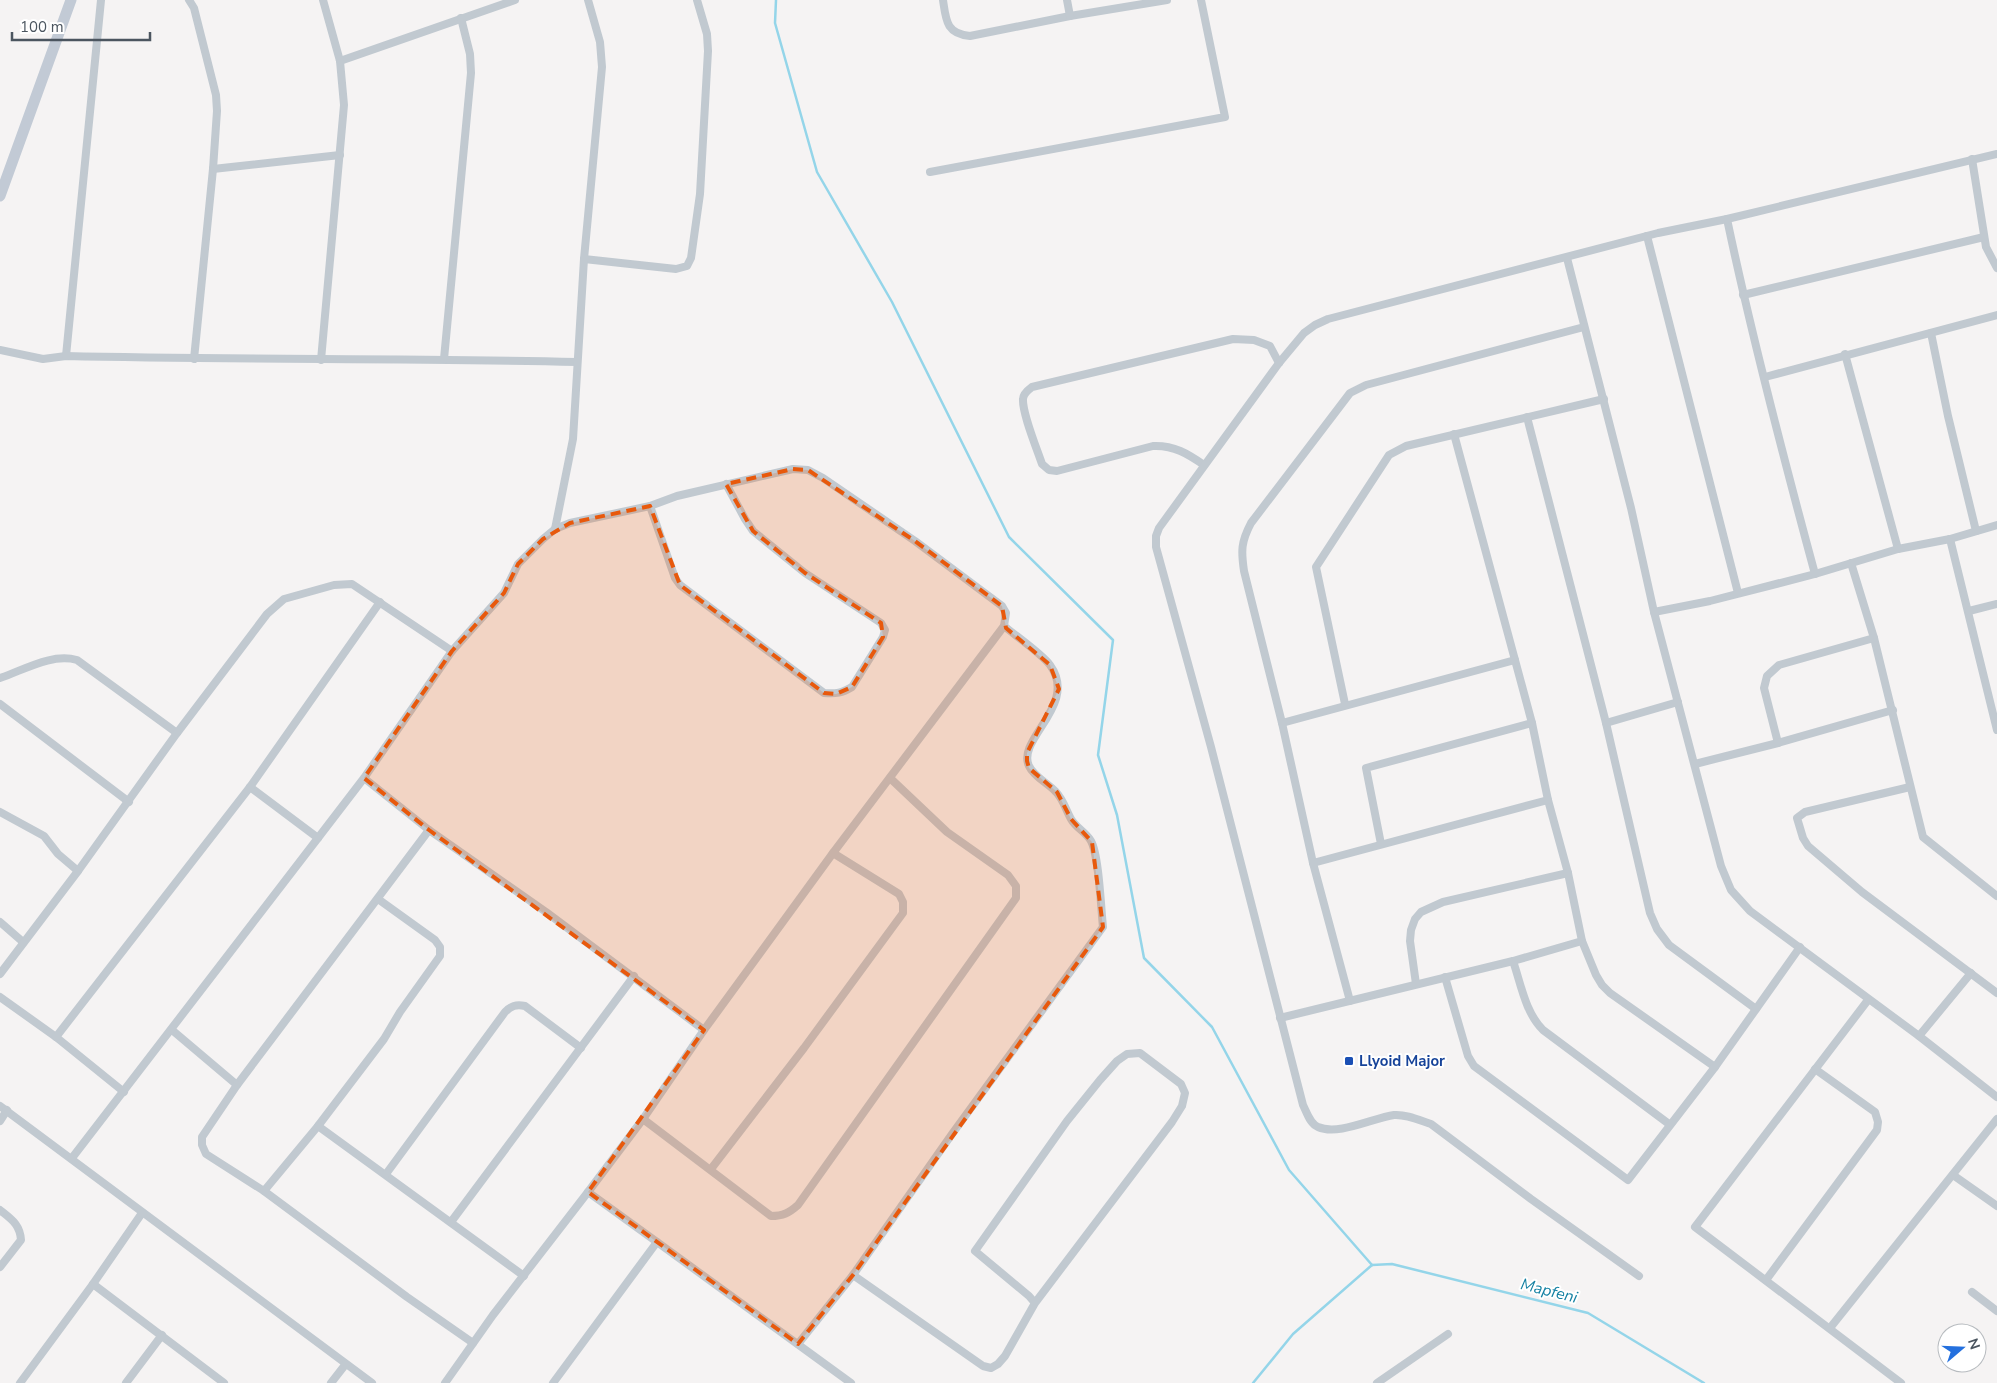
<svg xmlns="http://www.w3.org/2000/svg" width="1997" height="1383" font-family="'Nunito Sans',sans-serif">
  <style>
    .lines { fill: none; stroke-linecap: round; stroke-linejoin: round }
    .stream { stroke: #94d5e9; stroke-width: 2.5 }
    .street { stroke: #c1c9d0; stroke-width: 8 }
    .secondary { stroke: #c2cad5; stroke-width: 11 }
    .marked { fill: #e8590c; fill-opacity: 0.2; stroke: #e8590c; stroke-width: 4; stroke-dasharray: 10 6; stroke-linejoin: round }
    .transit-dot { fill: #1a4fb4; stroke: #fff; stroke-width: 2 }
    .labels { text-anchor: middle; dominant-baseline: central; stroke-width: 4; stroke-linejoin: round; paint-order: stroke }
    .transit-label { font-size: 15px; font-weight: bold; fill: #164399; stroke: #fff; text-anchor: start }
    .water-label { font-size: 16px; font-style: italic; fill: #1380a2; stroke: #fff }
  </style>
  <rect width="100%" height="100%" fill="#f5f3f3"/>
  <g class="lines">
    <g class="stream">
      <polyline points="776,0 775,23 817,172 892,302 1009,537 1113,640 1098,755 1117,815 1144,958 1212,1027 1289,1170 1372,1265"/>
      <polyline points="1372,1265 1392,1264 1588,1313 1704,1383"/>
      <polyline points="1253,1383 1293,1334 1372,1265"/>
    </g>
    <g class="street">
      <polyline points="189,0 194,8 216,95 217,111 213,169 194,359"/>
      <path d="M 943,0 C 946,20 946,34 970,36 L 1070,16 L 1167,0"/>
      <polyline points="1067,0 1070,16"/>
      <polyline points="340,61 515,0"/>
      <polyline points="1972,159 1986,247 1997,268"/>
      <polyline points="213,169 340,155"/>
      <polyline points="930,172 1225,117 1201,0"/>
      <path d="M 1727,219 C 1752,338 1783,456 1815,574"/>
      <polyline points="1647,236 1738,593"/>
      <polyline points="1567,258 1631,508 1654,612 1721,866 1731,890 1750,911 1919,1036 1997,1097"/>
      <polyline points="584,259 676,269 687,266 691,258 700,194 708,51 707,34 697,0"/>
      <polyline points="1743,295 1984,237"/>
      <polyline points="1931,333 1948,416 1976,531"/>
      <path d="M 0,350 L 43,359 L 66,356 C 236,360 407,358 577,362"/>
      <polyline points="1845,354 1898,549"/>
      <polyline points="66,356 101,0"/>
      <polyline points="444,359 471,73 470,54 461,18"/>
      <polyline points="321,360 344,105 340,61 323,0"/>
      <polyline points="1765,377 1997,315"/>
      <polyline points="1527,417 1606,723 1650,913 1657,929 1669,945 1756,1009"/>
      <polyline points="1454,434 1532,723 1548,800 1568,873 1582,941 1596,975 1602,985 1610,993 1715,1067"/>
      <path d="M 1204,465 C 1188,454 1174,445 1153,446 L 1057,471 L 1049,470 L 1042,464 C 1037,449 1022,413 1023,399 C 1023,394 1028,390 1032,387 L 1233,339 L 1254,340 L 1270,346 L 1279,363"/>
      <path d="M 650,506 L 675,578 L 680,585 L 824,693 C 836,694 842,693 852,687 L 883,637 L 885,630 L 881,623 L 805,573 L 753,531 L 745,519 L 726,484"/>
      <polyline points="555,529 573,439 584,259 602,67 600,42 588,0"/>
      <polyline points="1950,539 1997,730"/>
      <polyline points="1851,563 1874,638 1923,837 1997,896"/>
      <polyline points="1969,611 1997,604"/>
      <polyline points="1654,612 1710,601 1815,574 1898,549 1950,539 1997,525"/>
      <path d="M 0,678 C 24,670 51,653 77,660 L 177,733"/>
      <polyline points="0,704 129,802"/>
      <polyline points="1345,704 1316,567 1389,455 1406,446 1604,399"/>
      <polyline points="1282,723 1515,660"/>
      <polyline points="1606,723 1678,702"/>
      <polyline points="1778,743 1764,688 1767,676 1779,665 1874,638"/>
      <polyline points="1695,764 1778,743 1893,710"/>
      <polyline points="250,787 318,838"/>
      <polyline points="1910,787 1805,812 1797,818 1803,838 1808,846 1862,892 1997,993"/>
      <polyline points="0,812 44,836 58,854 78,871"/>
      <polyline points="1381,844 1366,768 1532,723"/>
      <polyline points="1313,863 1548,800"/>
      <polyline points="0,922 23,942"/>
      <path d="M 1513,961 C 1521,984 1525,1012 1543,1030 L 1669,1124"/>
      <polyline points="0,974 78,871 177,733 267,614 284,599 334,585 352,584 452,651"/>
      <polyline points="1445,977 1468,1056 1474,1066 1628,1180 1715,1067 1800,947"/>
      <polyline points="1416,984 1410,941 1411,930 1415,919 1421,912 1443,902 1568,873"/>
      <polyline points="0,997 56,1037 124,1092"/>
      <polyline points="1868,1000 1695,1227 1901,1383"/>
      <path d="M 1350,1001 L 1313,863 L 1282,723 L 1244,571 C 1241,551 1241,542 1251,523 L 1350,393 L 1366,385 L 1584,327"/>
      <polyline points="1280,1018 1513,961 1582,941"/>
      <polyline points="172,1030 237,1085 429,830"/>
      <polyline points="1919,1036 1971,973"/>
      <polyline points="56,1037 250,787 380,602"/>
      <polyline points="237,1085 202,1137 202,1145 206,1154 264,1191 318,1126 384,1039 400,1012 440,956 440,947 435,940 378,899"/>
      <polyline points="0,1106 372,1383"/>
      <path d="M 643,1119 L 771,1216 C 783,1216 789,1213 798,1205 L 1016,898 L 1016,886 L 1008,875 L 947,832 L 890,778"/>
      <polyline points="0,1121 7,1110"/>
      <polyline points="318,1126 524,1276"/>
      <polyline points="72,1158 318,838 364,778 452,651 504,593 518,564 543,539 555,529 570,523 650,506 677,496 793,469 808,470 823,478 915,541 1002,606 1006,613 1004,626 833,853 704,1030 546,912 429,830 364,778"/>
      <polyline points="711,1169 804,1048 903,913 903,902 899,894 833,853"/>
      <path d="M 386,1174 L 505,1012 C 511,1006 516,1004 525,1006 L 581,1048"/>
      <polyline points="1953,1175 1997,1206"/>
      <polyline points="264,1191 407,1297 473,1343"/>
      <polyline points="588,1192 643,1119 704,1030"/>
      <path d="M 0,1210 C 11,1219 20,1224 21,1240 L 0,1267"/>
      <polyline points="451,1222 634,976"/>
      <polyline points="657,1242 851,1383"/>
      <polyline points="853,1275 983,1366 991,1368 998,1364 1005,1356 1035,1303 1029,1296 975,1251 1067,1121 1100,1080 1117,1061 1127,1054 1140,1053 1181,1084 1185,1093 1182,1106 1172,1122 1035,1303"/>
      <path d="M 1639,1276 L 1531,1199 L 1431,1124 C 1419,1120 1406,1114 1394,1115 C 1373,1118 1338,1136 1318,1127 C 1310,1124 1307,1113 1303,1105 L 1211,747 L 1156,547 L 1156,536 L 1159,528 L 1279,363 L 1304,333 L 1315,325 L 1328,319 L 1658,233 L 1727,219 L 1997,154"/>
      <polyline points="1766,1280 1877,1130 1878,1122 1875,1112 1815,1069"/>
      <polyline points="93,1284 224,1383"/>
      <polyline points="1972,1292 1997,1311"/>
      <polyline points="1830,1328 1997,1119"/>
      <path d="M 798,1344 L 853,1275 L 952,1134 L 1103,927 C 1101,909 1099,855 1091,841 C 1086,832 1076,828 1071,819 C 1066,810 1063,799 1056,792 C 1048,783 1034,777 1029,766 C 1016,739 1079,705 1050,665 C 1042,654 1016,636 1004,626"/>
      <polyline points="20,1383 93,1284 142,1213"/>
      <polyline points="126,1383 162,1335"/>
      <polyline points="331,1383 345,1365"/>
      <polyline points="445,1383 493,1315 588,1192 657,1242 553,1383"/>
      <polyline points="1377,1383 1448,1334"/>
    </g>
    <polyline class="secondary" points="0,196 71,0"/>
  </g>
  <path class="marked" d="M 793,469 L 808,470 L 915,541 L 1002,606 L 1006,628 L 1050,665 L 1059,689 L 1027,753 L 1027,761 L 1029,768 L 1057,792 L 1071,819 L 1092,842 L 1103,927 L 853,1275 L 798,1344 L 588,1192 L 704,1030 L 429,830 L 364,778 L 452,651 L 504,593 L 518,564 L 543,539 L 570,523 L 650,506 L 680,585 L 824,693 L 836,694 L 852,687 L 883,637 L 881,623 L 805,573 L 753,531 L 726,484 Z"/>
  <rect class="transit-dot" x="1344" y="1056" width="10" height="10" rx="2.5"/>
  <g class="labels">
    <g class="transit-label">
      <text x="1359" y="1061">Llyoid Major</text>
    </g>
    <g class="water-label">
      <text transform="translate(1549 1291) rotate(14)">Mapfeni</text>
    </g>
  </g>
  <g transform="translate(1962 1348) rotate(71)"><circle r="24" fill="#ffffff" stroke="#b7bbbf"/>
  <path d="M0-4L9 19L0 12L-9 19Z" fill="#2470de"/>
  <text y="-8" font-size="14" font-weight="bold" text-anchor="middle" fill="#4b555f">N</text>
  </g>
  <path d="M12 32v8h138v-8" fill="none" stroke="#4b555f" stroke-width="2.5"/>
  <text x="20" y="32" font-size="15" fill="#4b555f" stroke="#ffffff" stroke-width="4" paint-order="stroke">100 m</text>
</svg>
